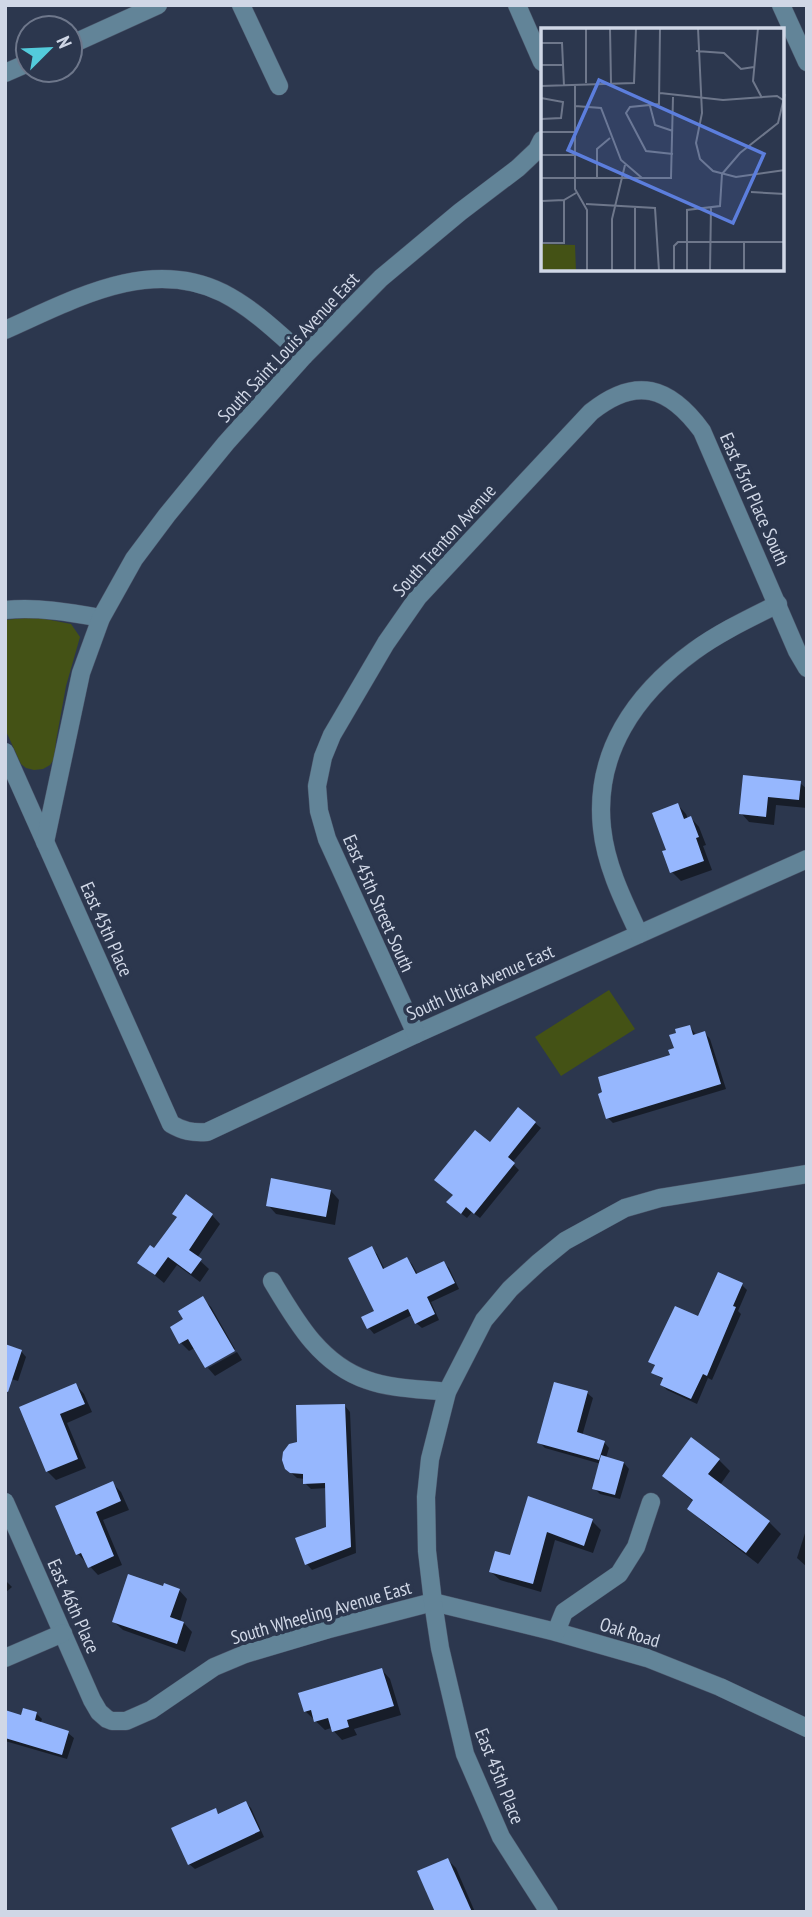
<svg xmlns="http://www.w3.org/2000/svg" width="812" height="1917" font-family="'PT Sans Narrow',sans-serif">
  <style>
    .green { fill: #445215 }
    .shadow { fill: #0007 }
    .building { fill: #96b7fe }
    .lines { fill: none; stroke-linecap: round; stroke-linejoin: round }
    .minor-casing { stroke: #4a5469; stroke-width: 19 }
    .minor { stroke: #628498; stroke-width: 18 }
    .labels { text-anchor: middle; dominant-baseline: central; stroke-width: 7; stroke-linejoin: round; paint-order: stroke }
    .street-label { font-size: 19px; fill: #d0d7e6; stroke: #2c374e }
    .inset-road { fill: none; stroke: #6e778b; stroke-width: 2 }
    .view { fill: #5c7edd; fill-opacity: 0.15; stroke: #5c7edd; stroke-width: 3.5 }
    .inset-edge { fill: none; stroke: #d0d7e6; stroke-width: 3.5 }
  </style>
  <rect width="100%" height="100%" fill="#2c374e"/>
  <g class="green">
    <polygon points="35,617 71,624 80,637 66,686 56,741 54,759 50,765 43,769 34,770 26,768 21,764 5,729 5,620"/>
    <polygon points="609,990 635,1029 561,1076 535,1037"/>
  </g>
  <g class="shadow">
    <polygon points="744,777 800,783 807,789 807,808 776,805 774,825 749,822 741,813"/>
    <polygon points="678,805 686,814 688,819 691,818 699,827 706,845 703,846 712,870 681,881 672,872 664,852 668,851"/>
    <polygon points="690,1027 697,1036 705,1033 710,1039 726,1089 613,1123 608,1118 672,1056"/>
    <polygon points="518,1109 541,1128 512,1163 519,1170 480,1218 472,1212 467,1218 454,1208 490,1144"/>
    <polygon points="331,1191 339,1200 335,1225 276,1214 268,1205"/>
    <polygon points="212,1215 220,1224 197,1258 209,1269 200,1282 177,1265 164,1283 140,1263 154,1251 178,1217"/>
    <polygon points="371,1248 377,1254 385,1270 407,1259 412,1264 418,1275 444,1263 449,1268 459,1289 431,1302 439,1320 422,1328 416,1323 412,1315 374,1334 369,1328 364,1318 376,1312"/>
    <polygon points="742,1285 747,1290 738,1311 741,1314 712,1380 708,1378 697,1404 667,1390 662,1385 664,1380 653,1373 656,1367 650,1361 699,1318"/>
    <polygon points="203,1299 211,1307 235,1349 206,1365 195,1348 189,1351 181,1343 186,1320"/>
    <polygon points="21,1351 26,1357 18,1381 5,1377"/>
    <polygon points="237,1352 242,1360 215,1376 208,1368"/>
    <polygon points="76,1385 84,1394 92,1412 67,1423 86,1468 56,1480 47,1471 21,1408"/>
    <polygon points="587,1393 593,1398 582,1436 604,1442 609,1448 606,1458 624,1463 629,1469 620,1499 600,1494 594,1488 601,1464 545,1448 539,1442"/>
    <polygon points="345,1406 350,1412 356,1553 312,1570 307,1564 328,1528 327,1488 311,1489 305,1483 305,1479 297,1478 286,1468 298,1443"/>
    <polygon points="719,1460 730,1471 720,1485 769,1522 781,1534 758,1564 701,1520 689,1509 694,1502 664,1476"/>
    <polygon points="113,1484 121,1492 129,1510 103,1520 122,1565 98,1575 78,1554 58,1507"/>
    <polygon points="529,1498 592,1521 601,1530 593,1553 555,1540 541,1592 500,1580 491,1572 511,1557"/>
    <polygon points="807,1527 807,1567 797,1558"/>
    <polygon points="5,1580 12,1587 5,1593"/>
    <polygon points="164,1588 179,1590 187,1599 180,1622 184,1623 192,1632 185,1652 123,1630 114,1622"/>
    <polygon points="382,1670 390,1679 401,1715 354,1729 357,1735 342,1740 331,1728 325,1730 305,1711"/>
    <polygon points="5,1712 22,1717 36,1713 42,1719 40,1724 68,1733 74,1738 67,1759 5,1741"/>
    <polygon points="246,1803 251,1808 264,1837 195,1869 189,1864 215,1810 220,1815"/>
    <polygon points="448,1860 456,1868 475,1912 437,1912"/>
  </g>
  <g class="building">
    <polygon points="743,775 801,781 799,800 768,797 766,817 739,814"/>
    <polygon points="678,803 684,819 691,816 699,837 696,838 704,861 670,873 662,851 666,850 652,813"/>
    <polygon points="690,1025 693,1035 705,1031 721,1084 606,1119 598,1094 602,1092 598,1077 670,1055 668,1050 674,1048 669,1035 676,1033 675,1029"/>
    <polygon points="518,1107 536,1122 508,1157 515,1163 474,1214 466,1207 461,1214 446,1202 453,1195 434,1180 475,1130 490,1142"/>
    <polygon points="271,1178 331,1190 326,1217 266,1206"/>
    <polygon points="186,1194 213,1214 189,1250 202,1259 191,1274 168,1257 155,1275 137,1263 150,1245 154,1248 177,1217 172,1214"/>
    <polygon points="372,1246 383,1269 407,1257 416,1274 444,1261 455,1283 427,1297 435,1314 415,1324 408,1309 367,1329 361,1317 374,1311 348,1258"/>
    <polygon points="718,1272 743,1283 733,1306 736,1307 707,1376 703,1374 691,1399 660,1385 663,1378 651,1373 655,1365 648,1362 675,1306 698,1316"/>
    <polygon points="203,1296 235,1351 205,1368 188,1339 179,1344 170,1327 183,1319 178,1311"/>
    <polygon points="5,1344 22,1350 8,1392 5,1391"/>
    <polygon points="554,1382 588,1391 577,1432 605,1441 599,1460 537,1443"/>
    <polygon points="76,1383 85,1404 60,1414 78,1459 46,1472 19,1407"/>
    <polygon points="345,1404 351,1547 305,1565 295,1538 326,1527 325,1483 303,1484 303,1474 290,1473 285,1469 282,1460 283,1452 289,1444 297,1442 296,1405"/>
    <polygon points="691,1437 720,1459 708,1474 770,1521 746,1553 687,1509 693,1500 662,1476"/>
    <polygon points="601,1455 624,1462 615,1495 592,1489"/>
    <polygon points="113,1481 121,1501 96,1512 114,1556 88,1568 81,1553 76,1555 55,1506"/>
    <polygon points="528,1496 593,1519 584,1546 547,1532 533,1584 489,1572 495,1551 510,1555"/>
    <polygon points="128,1574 163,1586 164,1583 180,1589 170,1617 184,1622 177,1644 112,1622"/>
    <polygon points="382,1668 394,1706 347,1720 349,1727 332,1732 328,1718 314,1722 311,1710 304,1712 298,1693"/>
    <polygon points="23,1708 37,1712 35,1720 69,1731 62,1755 5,1738 5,1710 21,1715"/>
    <polygon points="246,1801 260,1831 188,1865 171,1828 216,1808 218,1814"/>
    <polygon points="448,1858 472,1912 435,1912 417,1871"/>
  </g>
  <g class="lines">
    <defs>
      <g id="minor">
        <polyline points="241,5 279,86"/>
        <polyline points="517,5 542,62"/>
        <polyline points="781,5 807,62"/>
        <polyline points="70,45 158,5"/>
        <polyline points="5,73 28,63"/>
        <path d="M 5,330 C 73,300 149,256 223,293 C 254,309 278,333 304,356"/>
        <path d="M 5,610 C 38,607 68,612 101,618"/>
        <path d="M 5,752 L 171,1124 C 183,1131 192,1133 207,1132 L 416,1034 L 807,859"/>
        <polyline points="45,842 81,673 101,618 134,559 167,515 226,443 304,356 381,278 460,212 518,168 537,150 542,140"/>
        <path d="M 639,934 C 623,900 606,866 602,828 C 594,753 635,694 694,651 C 720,632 750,618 778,604"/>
        <path d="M 416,1034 L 327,839 L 319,811 L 317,786 L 323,757 L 332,735 L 386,643 L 418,597 L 591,412 C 636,376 669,386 702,431 L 797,651 L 807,668"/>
        <path d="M 272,1281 C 296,1321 320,1364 367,1380 C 392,1389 421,1389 447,1392"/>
        <polyline points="5,1502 92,1700 99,1712 107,1719 112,1721 126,1721 151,1710 214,1667 245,1654 329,1629 433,1602 556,1632 647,1658 720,1687 807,1728"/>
        <polyline points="556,1632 564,1612 619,1574 636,1547 651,1502"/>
        <polyline points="5,1658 63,1633"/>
        <polyline points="549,1912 501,1837 465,1754 440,1648 433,1602 427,1551 426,1497 430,1459 447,1392 484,1320 510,1289 538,1263 565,1241 625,1208 660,1198 807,1174"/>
      </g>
    </defs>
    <use href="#minor" class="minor-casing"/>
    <use href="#minor" class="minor"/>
  </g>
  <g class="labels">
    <g class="street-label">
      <text transform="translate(288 347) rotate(-47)">South Saint Louis Avenue East</text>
      <text transform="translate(755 499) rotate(66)">East 43rd Place South</text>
      <text transform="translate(444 540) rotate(-48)">South Trenton Avenue</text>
      <text transform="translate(379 903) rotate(66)">East 45th Street South</text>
      <text transform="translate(107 929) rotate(66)">East 45th Place</text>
      <text transform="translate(480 982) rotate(-24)">South Utica Avenue East</text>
      <text transform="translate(74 1606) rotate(66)">East 46th Place</text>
      <text transform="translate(321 1612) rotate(-16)">South Wheeling Avenue East</text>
      <text transform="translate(630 1632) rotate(17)">Oak Road</text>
      <text transform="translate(500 1776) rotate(68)">East 45th Place</text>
    </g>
  </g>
  <g transform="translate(541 28)">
    <rect width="243" height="243" fill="#2c374e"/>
    <path d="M 0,216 L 34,217 L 35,243 L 0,243 Z" fill="#445215"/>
    <path class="inset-road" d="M 45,0 L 45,55M 69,0 L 70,55M 119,0 L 118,76 L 89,79 L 85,85 L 105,123 L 132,126M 157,0 L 161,85 L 155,115 L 159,131 L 172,143 L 195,149 L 244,142M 217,0 L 212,53 L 221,70M 0,15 L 21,15 L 23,58M 155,23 L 183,25 L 200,41 L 213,39M 0,37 L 23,37M 0,58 L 93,55 L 95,0M 34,58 L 34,161 L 46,182 L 46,243M 119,65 L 182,72 L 236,68 L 242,72M 0,70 L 22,74 L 20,90 L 0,91M 34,78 L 60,80 L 80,132 L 101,150M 109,78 L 114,97 L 132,103M 0,104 L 34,104M 0,127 L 34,127M 0,150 L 130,150 L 132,69M 56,150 L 56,121 L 69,110M 210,164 L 244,166M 1,173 L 23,172 L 35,165M 45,176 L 114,180 L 118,243M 94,178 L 94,243M 203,214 L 203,243M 0,215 L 23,215 L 23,172M 1,216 L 1,173M 71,243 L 71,191 L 84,137M 133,243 L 133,218 L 137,214 L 244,214M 146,243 L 146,182 L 179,178 L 181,146 L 199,125 L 237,95 L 244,66M 169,243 L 170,179"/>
    <path class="view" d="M 58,52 L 223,126 L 192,195 L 27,122 Z"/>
    <rect width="243" height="243" class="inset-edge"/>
  </g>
  <rect width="812" height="1917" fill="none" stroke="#d0d7e6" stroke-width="14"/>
  <g transform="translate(49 49) rotate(66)"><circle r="33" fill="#2c374e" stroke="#6e778b" stroke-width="2"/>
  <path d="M0-5L12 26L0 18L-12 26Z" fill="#53cbdb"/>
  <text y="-10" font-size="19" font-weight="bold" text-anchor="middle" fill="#d0d7e6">N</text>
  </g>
</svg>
